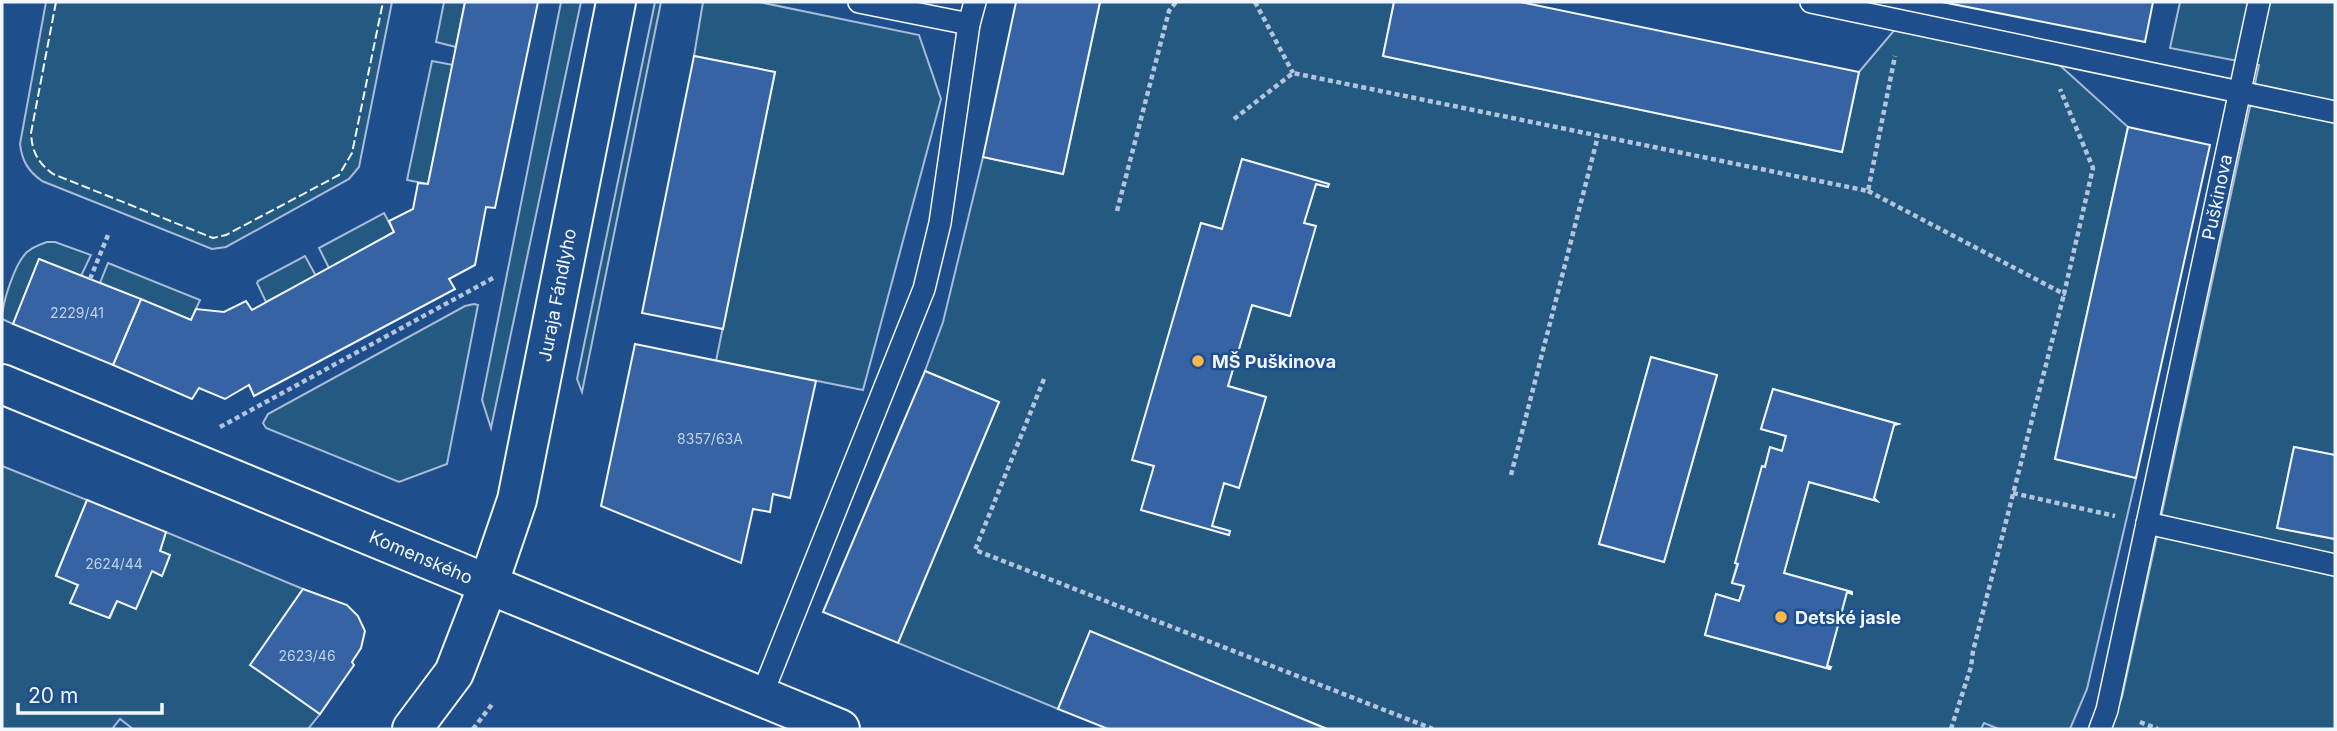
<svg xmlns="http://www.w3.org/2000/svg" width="2337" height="731" font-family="Inter,sans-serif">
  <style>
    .green { fill: #245a82; stroke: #a8bbd7; stroke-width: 2; fill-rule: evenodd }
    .building { fill: #3563a3; stroke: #f2f6ff; stroke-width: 2 }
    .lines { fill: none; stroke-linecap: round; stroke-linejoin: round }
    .lane-casing { stroke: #f2f6ff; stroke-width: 24 }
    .street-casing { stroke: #f2f6ff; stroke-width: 42 }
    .path { stroke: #b3c4dc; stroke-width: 4.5; stroke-dasharray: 5 3.5; stroke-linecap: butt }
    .lane { stroke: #1f4e8c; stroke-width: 21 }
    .street { stroke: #1f4e8c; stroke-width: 38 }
    .fence { stroke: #f2f6ff; stroke-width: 2; stroke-dasharray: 9 3.5; stroke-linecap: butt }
    .poi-dot { fill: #ffb74d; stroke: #1f4e8c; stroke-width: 2.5 }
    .labels { text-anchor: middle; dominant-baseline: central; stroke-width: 5; stroke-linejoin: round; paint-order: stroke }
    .number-label { font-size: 14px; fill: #c3d1e8 }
    .street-label { font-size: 18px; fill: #f2f6ff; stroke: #1f4e8c }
    .poi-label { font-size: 18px; font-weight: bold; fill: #f2f6ff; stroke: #1f4e8c; text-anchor: start }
  </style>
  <rect width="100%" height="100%" fill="#1f4e8c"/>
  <g class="green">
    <path d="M 46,2 L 392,2 L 359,167 L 349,179 L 226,247 L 212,249 L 42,181 C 28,171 22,161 20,144 Z"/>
    <polygon points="444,2 465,2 456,47 436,42"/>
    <polygon points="561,2 581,2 491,428 482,400"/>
    <polygon points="655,2 661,2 582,392 577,379"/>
    <polygon points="703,2 759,2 919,35 941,99 863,390 716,361 775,72 694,56"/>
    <path d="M 1100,2 L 1394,2 L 1383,56 L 1842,152 L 1859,72 L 1902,21 L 2044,51 L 2128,127 L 2055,459 L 2136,478 L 2087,689 L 2070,729 L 1999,729 L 1984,723 L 1981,729 L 1327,729 L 1090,632 L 1058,709 L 898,643 L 999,402 L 925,371 L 943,322 L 983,157 L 1063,174 ZM 1242,159 L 1328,187 L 1316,184 L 1304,223 L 1315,226 L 1290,316 L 1252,305 L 1228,386 L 1266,397 L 1239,487 L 1224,483 L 1212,526 L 1229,531 L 1229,535 L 1142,510 L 1154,466 L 1133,460 L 1201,223 L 1222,229 ZM 1651,357 L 1717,376 L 1664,562 L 1599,544 ZM 1773,389 L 1898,424 L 1894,425 L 1874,498 L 1877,501 L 1809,482 L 1784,573 L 1852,592 L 1847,592 L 1827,666 L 1831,667 L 1830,669 L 1705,635 L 1716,594 L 1739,601 L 1744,586 L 1732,582 L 1770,448 L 1782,451 L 1786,436 L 1761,429 Z"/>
    <polygon points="2180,2 2335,2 2335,455 2294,447 2277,528 2335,539 2335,729 2109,729 2122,697 2259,65 2170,48"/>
    <polygon points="432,61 453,65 428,184 407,180"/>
    <polygon points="384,213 394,232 329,268 319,248"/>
    <path d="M 47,242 L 55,242 L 91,255 L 81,276 L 39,259 L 13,324 L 2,319 C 2,303 15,263 27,252 C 33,247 41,244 47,242 Z"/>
    <polygon points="305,256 316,276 266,302 257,283 258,281"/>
    <polygon points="108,263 200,300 191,320 100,283"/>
    <polygon points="474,304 478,305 447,464 399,482 266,428 263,423 268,414 465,306"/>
    <polygon points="2,466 87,500 56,575 78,585 70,603 110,618 117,601 152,571 162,575 170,555 160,551 166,532 303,589 251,665 320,714 308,729 133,729 120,719 112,729 2,729"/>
  </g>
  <g class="building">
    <polygon points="465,2 538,2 495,208 486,207 475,265 449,279 455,289 254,396 249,385 225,399 199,388 192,399 113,365 141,299 191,320 196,309 224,312 246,301 252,310 394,232 389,221 413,209 418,183 428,184"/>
    <polygon points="1016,2 1100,2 1063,174 983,157"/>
    <polygon points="1394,2 1520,2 1859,72 1842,152 1383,56"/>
    <polygon points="1942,2 2153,2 2145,42"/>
    <polygon points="694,56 775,72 723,329 642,313"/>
    <polygon points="2128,127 2210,145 2136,478 2055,459"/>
    <polygon points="1242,159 1329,184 1328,187 1316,184 1304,223 1316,226 1290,316 1252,305 1228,386 1266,397 1239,488 1224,483 1212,526 1230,531 1229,535 1141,510 1154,466 1132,460 1201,223 1222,229"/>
    <polygon points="39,259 141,299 113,365 13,324"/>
    <polygon points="635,344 816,381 790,498 773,494 770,512 753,509 741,563 601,506"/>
    <polygon points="1651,357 1717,375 1664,562 1599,544"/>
    <polygon points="925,371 999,402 898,643 823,612"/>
    <polygon points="1773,389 1898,424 1894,425 1874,498 1877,501 1809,482 1784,573 1852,592 1852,594 1847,592 1827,666 1831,667 1830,669 1705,635 1716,594 1739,601 1744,586 1732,583 1738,564 1735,563 1762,466 1765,467 1770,447 1782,451 1786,436 1761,429"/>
    <polygon points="2294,447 2335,455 2335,539 2277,528"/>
    <polygon points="87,500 166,532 160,551 170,555 162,576 152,571 136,609 117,601 109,618 70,603 78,585 56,576"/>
    <polygon points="303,589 347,605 358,616 365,631 361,648 352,662 354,665 320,714 250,665"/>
    <polygon points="1090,631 1327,729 1108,729 1058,709"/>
  </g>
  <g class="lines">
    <defs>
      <g id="lane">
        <polyline points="859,2 969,24"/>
        <polyline points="1811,2 2335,112"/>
        <polyline points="2147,523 2335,565"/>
        <polyline points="761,697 924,289 940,223 969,24 975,2"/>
        <polyline points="2100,729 2107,710 2259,2"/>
      </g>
      <g id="street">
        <polyline points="2,384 840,729"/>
        <polyline points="412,729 454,673 488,585 517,500 616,2"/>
      </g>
    </defs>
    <use href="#lane" class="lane-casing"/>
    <use href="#street" class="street-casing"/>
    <g class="path">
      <polyline points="1255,2 1293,73"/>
      <polyline points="1234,119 1293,73 1868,191 1895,56"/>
      <polyline points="1868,191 2064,294 2093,168 2060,89"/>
      <polyline points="1117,211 1169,11 1176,2"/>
      <polyline points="90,279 108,235"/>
      <polyline points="1044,379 975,550 1433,729"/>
      <polyline points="220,427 495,277"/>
      <polyline points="1511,475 1598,136"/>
      <polyline points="2013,493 2115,516"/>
      <polyline points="2140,722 2158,729"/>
      <polyline points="473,729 493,703"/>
      <polyline points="1951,729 1971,667 1973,651 2064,294"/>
    </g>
    <use href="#lane" class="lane"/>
    <use href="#street" class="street"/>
    <path class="fence" d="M 56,2 L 31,133 C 32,152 38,163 53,174 L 213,238 L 226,235 L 339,175 L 352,153 L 383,2"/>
  </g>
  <g class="poi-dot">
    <circle cx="1198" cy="361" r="7"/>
    <circle cx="1781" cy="617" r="7"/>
  </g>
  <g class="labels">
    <g class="number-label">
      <text x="77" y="312">2229/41</text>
      <text x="710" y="438">8357/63A</text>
      <text x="114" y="563">2624/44</text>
      <text x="307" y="655">2623/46</text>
    </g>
    <g class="street-label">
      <text transform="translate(2217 197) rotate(-78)">Puškinova</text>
      <text transform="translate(557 295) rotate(-79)">Juraja Fándlyho</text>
      <text transform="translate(421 557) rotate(23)">Komenského</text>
    </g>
    <g class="poi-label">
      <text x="1212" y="361">MŠ Puškinova</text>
      <text x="1795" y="617">Detské jasle</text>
    </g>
  </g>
  <rect width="2337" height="731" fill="none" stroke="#f2f6ff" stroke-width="7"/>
  <path d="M18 703v10h144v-10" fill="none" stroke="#f2f6ff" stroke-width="3.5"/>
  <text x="28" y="703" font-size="21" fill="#f2f6ff" stroke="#1f4e8c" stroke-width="5" paint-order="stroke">20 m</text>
</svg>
